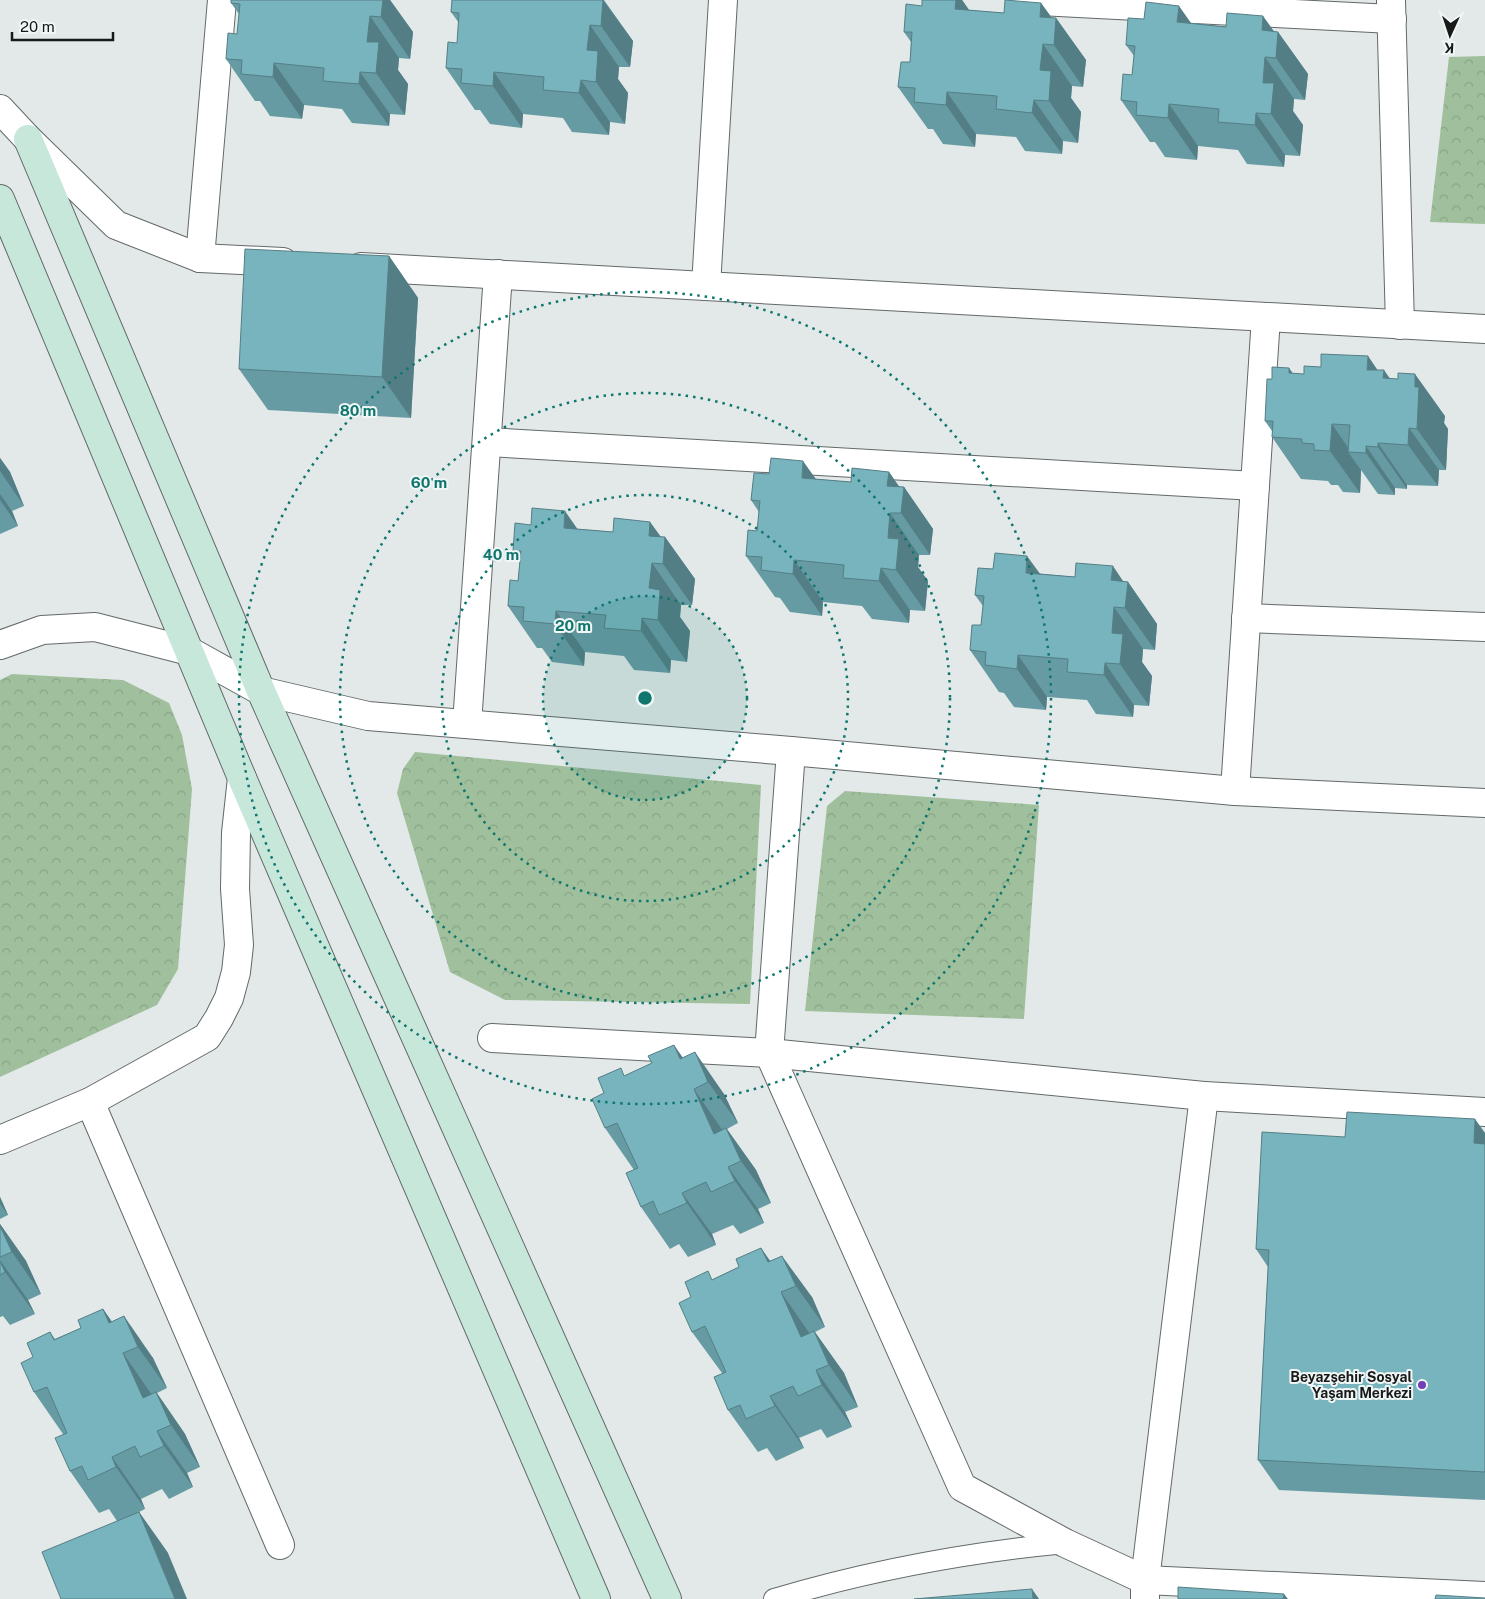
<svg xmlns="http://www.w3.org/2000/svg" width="1485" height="1599" font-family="'Public Sans',sans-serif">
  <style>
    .park { fill: url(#park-crowns) }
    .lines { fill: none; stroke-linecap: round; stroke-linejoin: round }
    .lane-casing { stroke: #636969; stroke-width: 22 }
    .street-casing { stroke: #636969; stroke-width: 30 }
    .secondary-casing { stroke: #636969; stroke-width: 30 }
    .lane { stroke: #fff; stroke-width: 20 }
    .street { stroke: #fff; stroke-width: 28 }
    .secondary { stroke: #c6e7da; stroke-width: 28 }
    .wall { fill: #679ba3 }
    .shaded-wall { fill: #547e85 }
    .building { fill: #78b4be; stroke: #547e85 }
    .ring { fill: none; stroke: #0f766e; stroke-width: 2.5; stroke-dasharray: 2.5 5 }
    .poi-dot { fill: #703eb6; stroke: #eff6f5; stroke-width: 2 }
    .labels { text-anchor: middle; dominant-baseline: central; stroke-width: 4; stroke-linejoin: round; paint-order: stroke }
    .poi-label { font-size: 14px; font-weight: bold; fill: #181a1a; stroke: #eff6f5; text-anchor: end }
    .centre { fill: #0f766e; stroke: #eff6f5; stroke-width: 2.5 }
    .ring-label { font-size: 15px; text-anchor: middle; font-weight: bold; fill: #0f766e; stroke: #eff6f5; stroke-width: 4; stroke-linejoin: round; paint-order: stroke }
  </style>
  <defs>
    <pattern id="park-crowns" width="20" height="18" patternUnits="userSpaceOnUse" patternTransform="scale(1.25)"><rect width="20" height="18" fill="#a0c09d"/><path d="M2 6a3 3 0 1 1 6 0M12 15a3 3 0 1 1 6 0" fill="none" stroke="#89a487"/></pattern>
  </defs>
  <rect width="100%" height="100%" fill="#e2e9e8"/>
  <g class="park">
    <polygon points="1485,56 1485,224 1430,222 1449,57"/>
    <polygon points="12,674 123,680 169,703 182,735 192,789 178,969 157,1005 0,1077 0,680"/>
    <polygon points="415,752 761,785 750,1004 505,1000 450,972 397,793 403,769"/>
    <polygon points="845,791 1039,805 1024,1019 805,1011 827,806"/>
  </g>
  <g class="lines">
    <defs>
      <path id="lane" d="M 774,1599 C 871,1570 963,1553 1065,1543"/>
      <g id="street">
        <polyline points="1020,0 1392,19"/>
        <polyline points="1391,1 1400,325"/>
        <polyline points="0,109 28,139 116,225 200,258 283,262"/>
        <polyline points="200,258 222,0"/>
        <polyline points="361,267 1485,329"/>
        <polyline points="706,286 723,0"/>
        <polyline points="487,442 1255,486"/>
        <polyline points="1246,618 1485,627"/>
        <polyline points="0,645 42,630 95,627 189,651 261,691 368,716 791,751 1235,791 1485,803"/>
        <polyline points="467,724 498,274"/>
        <polyline points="791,751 769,1053 962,1487 1065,1543 1145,1580 1485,1596"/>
        <polyline points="1235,791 1266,317"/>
        <polyline points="492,1038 769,1053 1204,1096 1485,1112"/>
        <polyline points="90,1102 280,1545"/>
        <polyline points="0,1140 90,1102 207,1037 219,1018 229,998 236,972 239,945 235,889 236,833 242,778"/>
        <polyline points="1145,1598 1145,1580 1204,1096"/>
      </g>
      <g id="secondary">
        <polyline points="28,139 261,691 667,1599"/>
        <polyline points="0,199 242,778 596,1599"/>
      </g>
    </defs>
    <use href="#lane" class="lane-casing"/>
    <use href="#street" class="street-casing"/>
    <use href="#secondary" class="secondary-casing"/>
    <use href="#lane" class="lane"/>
    <use href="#street" class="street"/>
    <use href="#secondary" class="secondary"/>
  </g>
  <g class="wall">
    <polygon points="390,0 413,32 410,59 399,58 398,70 408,84 405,115 390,114 389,126 352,123 342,109 304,105 302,119 270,116 260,101 255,101 226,59 237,34 239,14 231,3"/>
    <polygon points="452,0 604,0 633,41 630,67 619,67 618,79 628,93 625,124 610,122 609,135 572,132 563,118 523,114 522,128 490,124 480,110 475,110 446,68 457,43 459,23 451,12"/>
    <polygon points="922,0 962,0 969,10 1004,13 1041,3 1052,18 1056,18 1086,60 1083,87 1072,86 1071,98 1081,112 1078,143 1063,141 1062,154 1025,151 1016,137 976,134 975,147 943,144 933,129 928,129 898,87 910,62 911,42 904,32 922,6"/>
    <polygon points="1191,23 1278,32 1308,74 1305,100 1294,99 1293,111 1303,125 1300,156 1285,155 1284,167 1247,164 1238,150 1198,146 1197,160 1165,157 1155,142 1150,142 1121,100 1132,75 1134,56 1126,45"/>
    <polygon points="389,256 418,298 411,418 268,410 239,369"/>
    <polygon points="1289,368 1293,374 1304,374 1378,370 1445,416 1444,423 1448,429 1446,470 1439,470 1438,486 1407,485 1407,489 1395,488 1395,495 1378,494 1361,470 1360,493 1343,492 1338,485 1331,485 1328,481 1301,479 1272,437 1272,431 1265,421 1272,379"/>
    <polygon points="0,458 10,472 24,506 12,511 18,526 0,534"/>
    <polygon points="889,472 899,487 904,487 933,529 930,555 919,555 918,567 928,581 925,611 910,610 909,623 872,619 862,606 823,602 822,616 790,612 780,598 775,597 746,556 757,531 759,512 751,500 816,479 851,482"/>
    <polygon points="650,522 661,537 665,537 695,579 692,605 681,605 680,617 690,631 687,662 671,660 670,673 634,670 624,656 585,652 584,666 552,662 542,648 537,648 508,606 518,581 520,562 513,551 578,529 613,532"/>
    <polygon points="993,569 1128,582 1157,624 1155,650 1143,649 1142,662 1152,676 1149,706 1134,705 1133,717 1096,714 1087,700 1047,697 1046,710 1014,707 1004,693 999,692 970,650 981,625 983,606 975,595"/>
    <polygon points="683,1058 724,1094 738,1123 727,1129 756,1170 771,1203 758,1209 764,1223 740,1234 733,1225 712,1234 716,1245 688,1257 679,1244 670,1249 641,1207 634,1170 605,1128 604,1093 626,1075"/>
    <polygon points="1485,1133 1485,1500 1279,1490 1258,1460 1268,1267 1256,1249 1345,1137"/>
    <polygon points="0,1197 8,1215 0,1219"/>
    <polygon points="0,1224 26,1261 41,1294 28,1300 35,1314 10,1325 3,1316 0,1317"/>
    <polygon points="761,1248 770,1261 812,1297 825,1327 815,1332 844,1373 858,1407 845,1412 852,1427 827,1438 821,1429 799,1438 804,1448 776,1461 767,1448 758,1452 728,1410 722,1373 692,1332 691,1297 713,1279 739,1267"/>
    <polygon points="103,1309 112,1322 153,1358 167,1388 157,1393 185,1434 200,1467 187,1473 193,1487 169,1499 162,1489 141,1499 145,1509 139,1512 168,1553 117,1521 109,1509 99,1513 70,1471 63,1434 34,1392 33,1357 50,1332 55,1339 81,1328"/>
  </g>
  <g class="shaded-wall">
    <polygon points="376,0 390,0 413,32 410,59 381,17"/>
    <polygon points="603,0 633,41 630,67 601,26"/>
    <polygon points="956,0 962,0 986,34 955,9"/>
    <polygon points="1041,3 1056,24 1056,18 1086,60 1083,87 1054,45 1040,17"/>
    <polygon points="1179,6 1208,47 1177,22"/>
    <polygon points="370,16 399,58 398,70 408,84 405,115 376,73 367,42"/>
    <polygon points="1263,16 1278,37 1278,32 1308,74 1305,100 1276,58 1262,30"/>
    <polygon points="590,25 619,67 618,79 628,93 625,124 596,82 587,50"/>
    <polygon points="1043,44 1072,86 1071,98 1081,112 1078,143 1049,101 1040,70"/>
    <polygon points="1265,57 1294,99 1293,111 1303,125 1300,156 1271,114 1263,83"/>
    <polygon points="274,63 304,105 302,119 273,77"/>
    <polygon points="360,72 390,114 389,126 359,84"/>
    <polygon points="494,72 523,114 522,128 493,86"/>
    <polygon points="581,80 610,122 609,135 579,93"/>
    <polygon points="947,92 976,134 975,147 946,105"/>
    <polygon points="1034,100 1063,141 1062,154 1032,113"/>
    <polygon points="1169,104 1198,146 1197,160 1168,118"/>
    <polygon points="1256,113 1285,155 1284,167 1255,125"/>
    <polygon points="389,256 418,298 411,418 382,377"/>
    <polygon points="1368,356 1383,378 1384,370 1413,412 1367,370"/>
    <polygon points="1289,368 1318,410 1289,373"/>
    <polygon points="1415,374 1445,416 1444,423 1448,429 1446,470 1417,429 1415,387"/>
    <polygon points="1332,424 1351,452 1348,452 1361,470 1360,493 1330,451"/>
    <polygon points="1409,428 1439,470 1438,486 1408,445"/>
    <polygon points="1378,443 1407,485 1407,489 1378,447"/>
    <polygon points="1366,446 1395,488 1395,495 1366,453"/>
    <polygon points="0,458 10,472 24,506 0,471"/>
    <polygon points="803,461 833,503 802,478"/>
    <polygon points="889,472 903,492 904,487 933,529 930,555 901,513 887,486"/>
    <polygon points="0,494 12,511 18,526 0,500"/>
    <polygon points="565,511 594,553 564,528"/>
    <polygon points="890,513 919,555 918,567 928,581 925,611 896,570 888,538"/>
    <polygon points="650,522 665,543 665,537 695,579 692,605 663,564 649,536"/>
    <polygon points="1027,556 1057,597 1026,573"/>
    <polygon points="794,560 823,602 822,616 793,574"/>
    <polygon points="652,563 681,605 680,617 690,631 687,662 658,620 649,588"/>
    <polygon points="1113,566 1127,587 1128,582 1157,624 1155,650 1125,608 1111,580"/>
    <polygon points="881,568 910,610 909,623 879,581"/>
    <polygon points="1114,607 1143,649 1142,662 1152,676 1149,706 1120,664 1112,633"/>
    <polygon points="556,611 585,652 584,666 555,624"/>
    <polygon points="642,618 671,660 670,673 641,631"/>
    <polygon points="1018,655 1047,697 1046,710 1017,669"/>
    <polygon points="1105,663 1134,705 1133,717 1104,675"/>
    <polygon points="674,1045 702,1085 680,1059"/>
    <polygon points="695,1052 724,1094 738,1123 708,1082"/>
    <polygon points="694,1089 723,1131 714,1134"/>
    <polygon points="1475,1119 1485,1133 1485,1159 1474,1143"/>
    <polygon points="726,1128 756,1170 771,1203 741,1161"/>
    <polygon points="728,1167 758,1209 764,1223 735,1181"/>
    <polygon points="682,1193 712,1234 716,1245 687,1203"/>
    <polygon points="0,1197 8,1215 0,1204"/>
    <polygon points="0,1224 26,1261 41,1294 12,1252 0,1226"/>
    <polygon points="761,1248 789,1288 768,1262"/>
    <polygon points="782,1256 812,1297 825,1327 796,1286"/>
    <polygon points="0,1260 28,1300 35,1314 5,1272"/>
    <polygon points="781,1292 810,1334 801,1337"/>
    <polygon points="103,1309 131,1349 109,1323"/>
    <polygon points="124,1316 153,1358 167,1388 138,1347"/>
    <polygon points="814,1331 844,1373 858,1407 829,1365"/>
    <polygon points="123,1353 152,1395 143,1398"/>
    <polygon points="816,1370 845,1412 852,1427 822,1385"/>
    <polygon points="156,1392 185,1434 200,1467 171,1425"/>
    <polygon points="770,1396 799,1438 804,1448 775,1406"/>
    <polygon points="157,1431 187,1473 193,1487 164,1446"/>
    <polygon points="112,1457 141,1499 145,1509 116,1467"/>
    <polygon points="139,1512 168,1553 187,1599 175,1599"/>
    <polygon points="1032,1589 1039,1599 1033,1599"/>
    <polygon points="1284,1594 1288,1599 1283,1599"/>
  </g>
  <g class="building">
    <polygon points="231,0 383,0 381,17 370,16 367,42 379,42 376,73 360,72 359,84 323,81 324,68 274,63 273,77 241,74 242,60 226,59 228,33 237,34 240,4 231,3"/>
    <polygon points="452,0 603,0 601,26 590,25 587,50 598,51 596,82 581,80 579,93 543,90 544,77 494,72 493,86 461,83 462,69 446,68 448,42 457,43 459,13 451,12"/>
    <polygon points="922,0 956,0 955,9 1004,13 1005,0 1041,3 1040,17 1056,18 1054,45 1043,44 1040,70 1051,71 1049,101 1034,100 1032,113 996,109 997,96 947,92 946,105 914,102 915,88 898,87 901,62 910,62 912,32 904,32 906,4 922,6"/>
    <polygon points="1146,2 1179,6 1177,22 1226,27 1227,13 1263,16 1262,30 1278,32 1276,58 1265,57 1263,83 1274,83 1271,114 1256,113 1255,125 1218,122 1219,109 1169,104 1168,118 1136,115 1137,102 1121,100 1123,74 1132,75 1135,46 1126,45 1128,18 1144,19"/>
    <polygon points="245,249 389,256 382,377 239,369"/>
    <polygon points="1321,354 1368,356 1367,370 1384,370 1383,378 1398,379 1398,373 1415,374 1415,387 1419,387 1417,429 1409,428 1408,445 1378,443 1378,447 1366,446 1366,453 1348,452 1350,425 1332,424 1330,451 1314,450 1314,444 1302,443 1302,439 1272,437 1273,421 1265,421 1267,379 1272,379 1272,367 1289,368 1289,373 1304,374 1304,366 1321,367"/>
    <polygon points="771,458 803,461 802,478 851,482 852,468 889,472 887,486 904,487 901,513 890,513 888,538 899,539 896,570 881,568 879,581 843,578 844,565 794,560 793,574 761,570 762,557 746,556 748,530 757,531 760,501 751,500 754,473 769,474"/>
    <polygon points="532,508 565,511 564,528 613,532 614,518 650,522 649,536 665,537 663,564 652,563 649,588 660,590 658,620 642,618 641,631 604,628 606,615 556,611 555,624 523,621 524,607 508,606 510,580 518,581 521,551 513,551 515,523 531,525"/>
    <polygon points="995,553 1027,556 1026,573 1075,577 1076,563 1113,566 1111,580 1128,582 1125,608 1114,607 1112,633 1123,634 1120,664 1105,663 1104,675 1067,672 1068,659 1018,655 1017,669 985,665 986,652 970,650 972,625 981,625 984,596 975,595 978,568 993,569"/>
    <polygon points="674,1045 680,1059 695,1052 708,1082 694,1089 714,1134 726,1128 741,1161 728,1167 735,1181 711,1192 706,1182 682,1193 687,1203 659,1215 653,1201 641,1207 626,1173 638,1168 617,1123 605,1128 592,1099 604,1093 598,1078 621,1068 624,1076 652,1063 648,1056"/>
    <polygon points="1347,1112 1475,1119 1474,1143 1485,1144 1485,1472 1258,1460 1269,1250 1256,1249 1262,1132 1345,1137"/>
    <polygon points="0,1226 12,1252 0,1257"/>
    <polygon points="761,1248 768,1262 782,1256 796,1286 781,1292 801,1337 814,1331 829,1365 816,1370 822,1385 798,1396 793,1386 770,1396 775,1406 746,1419 740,1405 728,1410 714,1377 726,1372 705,1326 692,1332 679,1303 691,1297 685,1282 708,1271 712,1280 739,1267 736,1259"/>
    <polygon points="0,1261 5,1272 0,1275"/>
    <polygon points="103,1309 109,1323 124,1316 138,1347 123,1353 143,1398 156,1392 171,1425 157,1431 164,1446 140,1457 135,1446 112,1457 116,1467 88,1480 82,1466 70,1471 55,1438 67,1433 47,1387 34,1392 21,1363 33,1357 27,1343 50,1332 54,1340 81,1328 78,1320"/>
    <polygon points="139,1512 175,1599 61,1599 42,1552"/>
    <polygon points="1178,1587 1284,1594 1283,1599 1178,1599"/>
    <polygon points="1032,1589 1033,1599 914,1599"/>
    <polygon points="1436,1595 1485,1598 1485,1599 1435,1599"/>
  </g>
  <circle cx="645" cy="698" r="102" fill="#0f766e" fill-opacity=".12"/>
  <g class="ring">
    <circle cx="645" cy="698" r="102"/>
    <circle cx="645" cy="698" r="203"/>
    <circle cx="645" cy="698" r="305"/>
    <circle cx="645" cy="698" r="406"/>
  </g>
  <circle class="poi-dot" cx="1422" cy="1385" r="5"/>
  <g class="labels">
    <g class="poi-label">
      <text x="1412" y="1377">Beyazşehir Sosyal<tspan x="1412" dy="16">Yaşam Merkezi</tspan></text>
    </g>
  </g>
  <circle cx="645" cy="698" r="8" class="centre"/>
  <g class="ring-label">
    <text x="358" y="416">80 m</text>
    <text x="429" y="488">60 m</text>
    <text x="501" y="560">40 m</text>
    <text x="573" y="631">20 m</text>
  </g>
  <g transform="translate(1450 35) rotate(183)" stroke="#eff6f5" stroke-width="4" paint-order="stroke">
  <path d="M0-4L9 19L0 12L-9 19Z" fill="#181a1a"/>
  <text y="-8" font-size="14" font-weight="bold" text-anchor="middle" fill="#181a1a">K</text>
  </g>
  <path d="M12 32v8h101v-8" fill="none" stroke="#181a1a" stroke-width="2.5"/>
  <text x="20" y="32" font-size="15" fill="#181a1a" stroke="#eff6f5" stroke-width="4" paint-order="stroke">20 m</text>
</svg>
